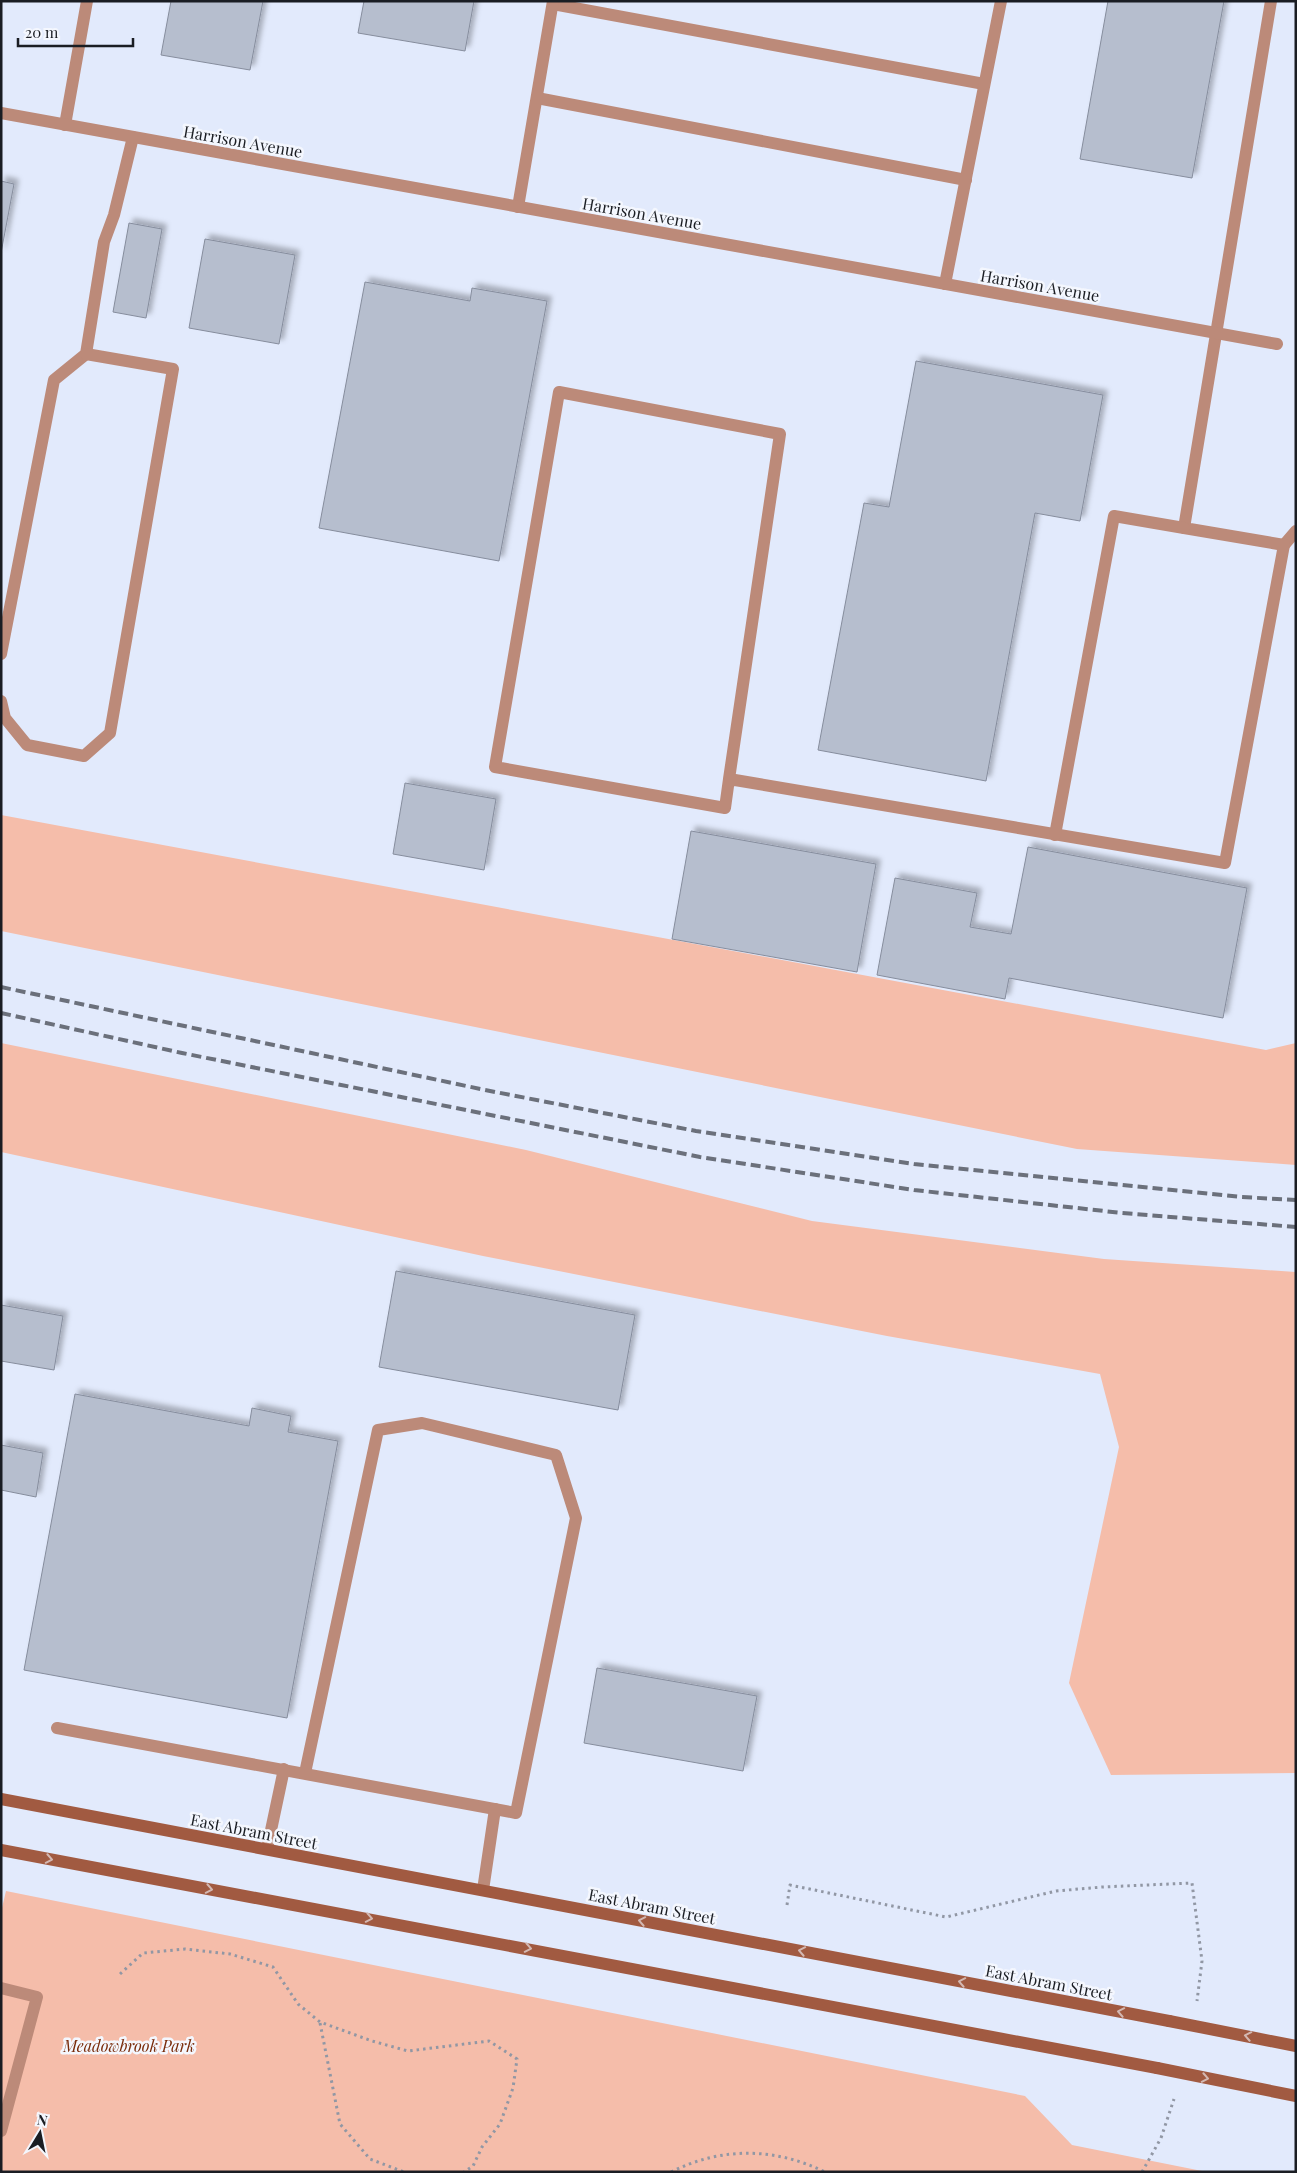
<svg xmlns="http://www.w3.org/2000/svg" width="1297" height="2173" font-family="'Playfair Display',serif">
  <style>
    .green { fill: #f5bdaa }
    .building { fill: #b6bece; stroke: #868d9d; filter: url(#shadow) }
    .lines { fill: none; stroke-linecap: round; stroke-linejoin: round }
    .path { stroke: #9197a4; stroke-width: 3; stroke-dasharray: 2.5 4; stroke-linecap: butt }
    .lane { stroke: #bc8a79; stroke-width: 12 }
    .street { stroke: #bc8a79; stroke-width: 12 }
    .secondary { stroke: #a15a41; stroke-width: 12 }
    .rail { stroke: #6b707b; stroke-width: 4; stroke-dasharray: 10 5; stroke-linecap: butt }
    .secondary-bridge { stroke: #a15a41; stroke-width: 12 }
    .oneway { stroke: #d3b8b2 }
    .labels { text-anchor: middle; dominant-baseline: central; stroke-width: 5; stroke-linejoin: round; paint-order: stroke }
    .street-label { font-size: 16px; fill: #1a1d23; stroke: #f4f7fe }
    .park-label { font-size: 16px; font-style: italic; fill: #792b0a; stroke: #f4f7fe }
  </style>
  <defs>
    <filter id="shadow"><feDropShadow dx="4.5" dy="-4.5" stdDeviation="2.5" flood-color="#0004"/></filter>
  </defs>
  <rect width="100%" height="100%" fill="#e2eafc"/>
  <g class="green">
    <polygon points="1,815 1266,1050 1296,1043 1296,1165 1077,1149 1,931"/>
    <polygon points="1,1043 526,1150 812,1221 1104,1259 1296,1272 1296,1773 1111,1775 1069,1683 1119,1447 1100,1374 887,1336 483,1256 1,1152"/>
    <polygon points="6,1891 1025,2096 1072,2145 1207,2172 1,2172 1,1912"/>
  </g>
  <g class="building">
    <polygon points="171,1 263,1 250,70 161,55"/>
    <polygon points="364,1 474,1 465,51 358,33"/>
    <polygon points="1108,1 1224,1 1192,178 1080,159"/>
    <polygon points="1,181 14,184 1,253"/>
    <polygon points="129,223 162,229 146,318 113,312"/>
    <polygon points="205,239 295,255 279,344 189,328"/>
    <polygon points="365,282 470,301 472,288 547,301 499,561 319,528"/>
    <polygon points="916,361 1103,395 1080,521 1035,513 986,781 818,750 864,503 889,507"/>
    <polygon points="405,783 496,799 484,870 393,854"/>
    <polygon points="691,831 876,864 857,972 672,939"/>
    <polygon points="1028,847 1247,888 1223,1018 1009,978 1005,999 877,975 895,878 977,893 970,927 1011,934"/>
    <polygon points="396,1271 635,1315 618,1410 379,1367"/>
    <polygon points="1,1305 63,1316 54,1370 1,1361"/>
    <polygon points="75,1394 249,1426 252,1408 291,1416 288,1432 338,1441 287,1718 24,1670"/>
    <polygon points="1,1445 43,1453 36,1497 1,1490"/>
    <polygon points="597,1668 757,1696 743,1771 584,1743"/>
  </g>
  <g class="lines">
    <g class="path">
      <polyline points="787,1905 790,1885 946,1917 1056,1891 1102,1887 1192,1883 1202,1961 1197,2001"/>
      <polyline points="120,1974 143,1953 185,1949 230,1954 273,1967 298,2004 320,2022 372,2041 408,2051 489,2041 517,2059 513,2088 500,2124 482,2147 473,2166 464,2172"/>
      <polyline points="320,2023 340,2124 370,2159 404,2172"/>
      <path d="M 671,2172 C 721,2147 774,2147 825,2172"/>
      <polyline points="1142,2172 1161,2138 1174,2099"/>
    </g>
    <g class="lane">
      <polyline points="553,4 984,84"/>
      <polyline points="537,98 966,180"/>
      <polyline points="65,125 87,1"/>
      <polyline points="518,207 553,1"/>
      <polyline points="945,284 1001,1"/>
      <polyline points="1284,545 1296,531"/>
      <polyline points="1,654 54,380 86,354 104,242 114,215 133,137"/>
      <polyline points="1,701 5,718 27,745 84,756 110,733 173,369 86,354"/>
      <polyline points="729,779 725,808 495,767 559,392 780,434 729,779 1225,863 1284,545 1184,528 1271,1"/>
      <polyline points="1055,835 1114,516 1184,528"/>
      <polyline points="57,1728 516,1813 576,1518 556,1455 422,1423 378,1430 305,1773"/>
      <polyline points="267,1849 284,1769"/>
      <polyline points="483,1890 495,1809"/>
      <polyline points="1,1988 37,1997 1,2131"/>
    </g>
    <polyline class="street" points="1,113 1277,344"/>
    <g class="secondary">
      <polyline points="1,1799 1169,2021"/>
      <polyline points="1,1850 1157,2068"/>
    </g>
    <g class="rail">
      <polyline points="1,987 485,1090 696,1131 914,1164 1241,1197 1296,1200"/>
      <polyline points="1,1013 182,1053 700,1157 914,1190 1122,1213 1296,1227"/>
    </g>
    <g class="secondary-bridge">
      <polyline points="1169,2021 1296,2046"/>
      <polyline points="1157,2068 1296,2096"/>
    </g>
  </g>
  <defs><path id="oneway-chevron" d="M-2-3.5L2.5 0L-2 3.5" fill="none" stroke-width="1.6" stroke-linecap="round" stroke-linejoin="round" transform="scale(1.25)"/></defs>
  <g class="oneway">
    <use href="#oneway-chevron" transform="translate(49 1859) rotate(11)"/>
    <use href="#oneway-chevron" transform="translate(209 1889) rotate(11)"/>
    <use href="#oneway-chevron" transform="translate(369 1918) rotate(11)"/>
    <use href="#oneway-chevron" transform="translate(642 1921) rotate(-169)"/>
    <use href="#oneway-chevron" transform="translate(528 1948) rotate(11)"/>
    <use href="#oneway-chevron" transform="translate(802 1951) rotate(-169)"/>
    <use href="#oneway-chevron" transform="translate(962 1982) rotate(-169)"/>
    <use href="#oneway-chevron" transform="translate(1121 2012) rotate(-169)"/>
    <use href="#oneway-chevron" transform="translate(1248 2036) rotate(-169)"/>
    <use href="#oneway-chevron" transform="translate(1205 2078) rotate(11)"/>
  </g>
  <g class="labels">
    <g class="street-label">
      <text transform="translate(243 141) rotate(10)">Harrison Avenue</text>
      <text transform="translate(642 213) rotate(10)">Harrison Avenue</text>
      <text transform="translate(1040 285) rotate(10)">Harrison Avenue</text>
      <text transform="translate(254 1831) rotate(11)">East Abram Street</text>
      <text transform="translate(652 1906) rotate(11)">East Abram Street</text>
      <text transform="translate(1049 1982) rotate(11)">East Abram Street</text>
    </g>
    <g class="park-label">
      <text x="129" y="2045">Meadowbrook Park</text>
    </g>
  </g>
  <rect width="1297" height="2173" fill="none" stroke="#1a1d23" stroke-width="5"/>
  <g transform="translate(40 2133) rotate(10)" stroke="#f4f7fe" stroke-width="4" paint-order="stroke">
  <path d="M0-4L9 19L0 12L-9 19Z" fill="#1a1d23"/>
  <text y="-8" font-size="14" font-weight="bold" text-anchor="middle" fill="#1a1d23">N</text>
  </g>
  <path d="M18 38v8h115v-8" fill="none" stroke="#1a1d23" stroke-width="2.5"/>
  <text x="25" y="38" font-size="15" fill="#1a1d23" stroke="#f4f7fe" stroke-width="4" paint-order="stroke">20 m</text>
</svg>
